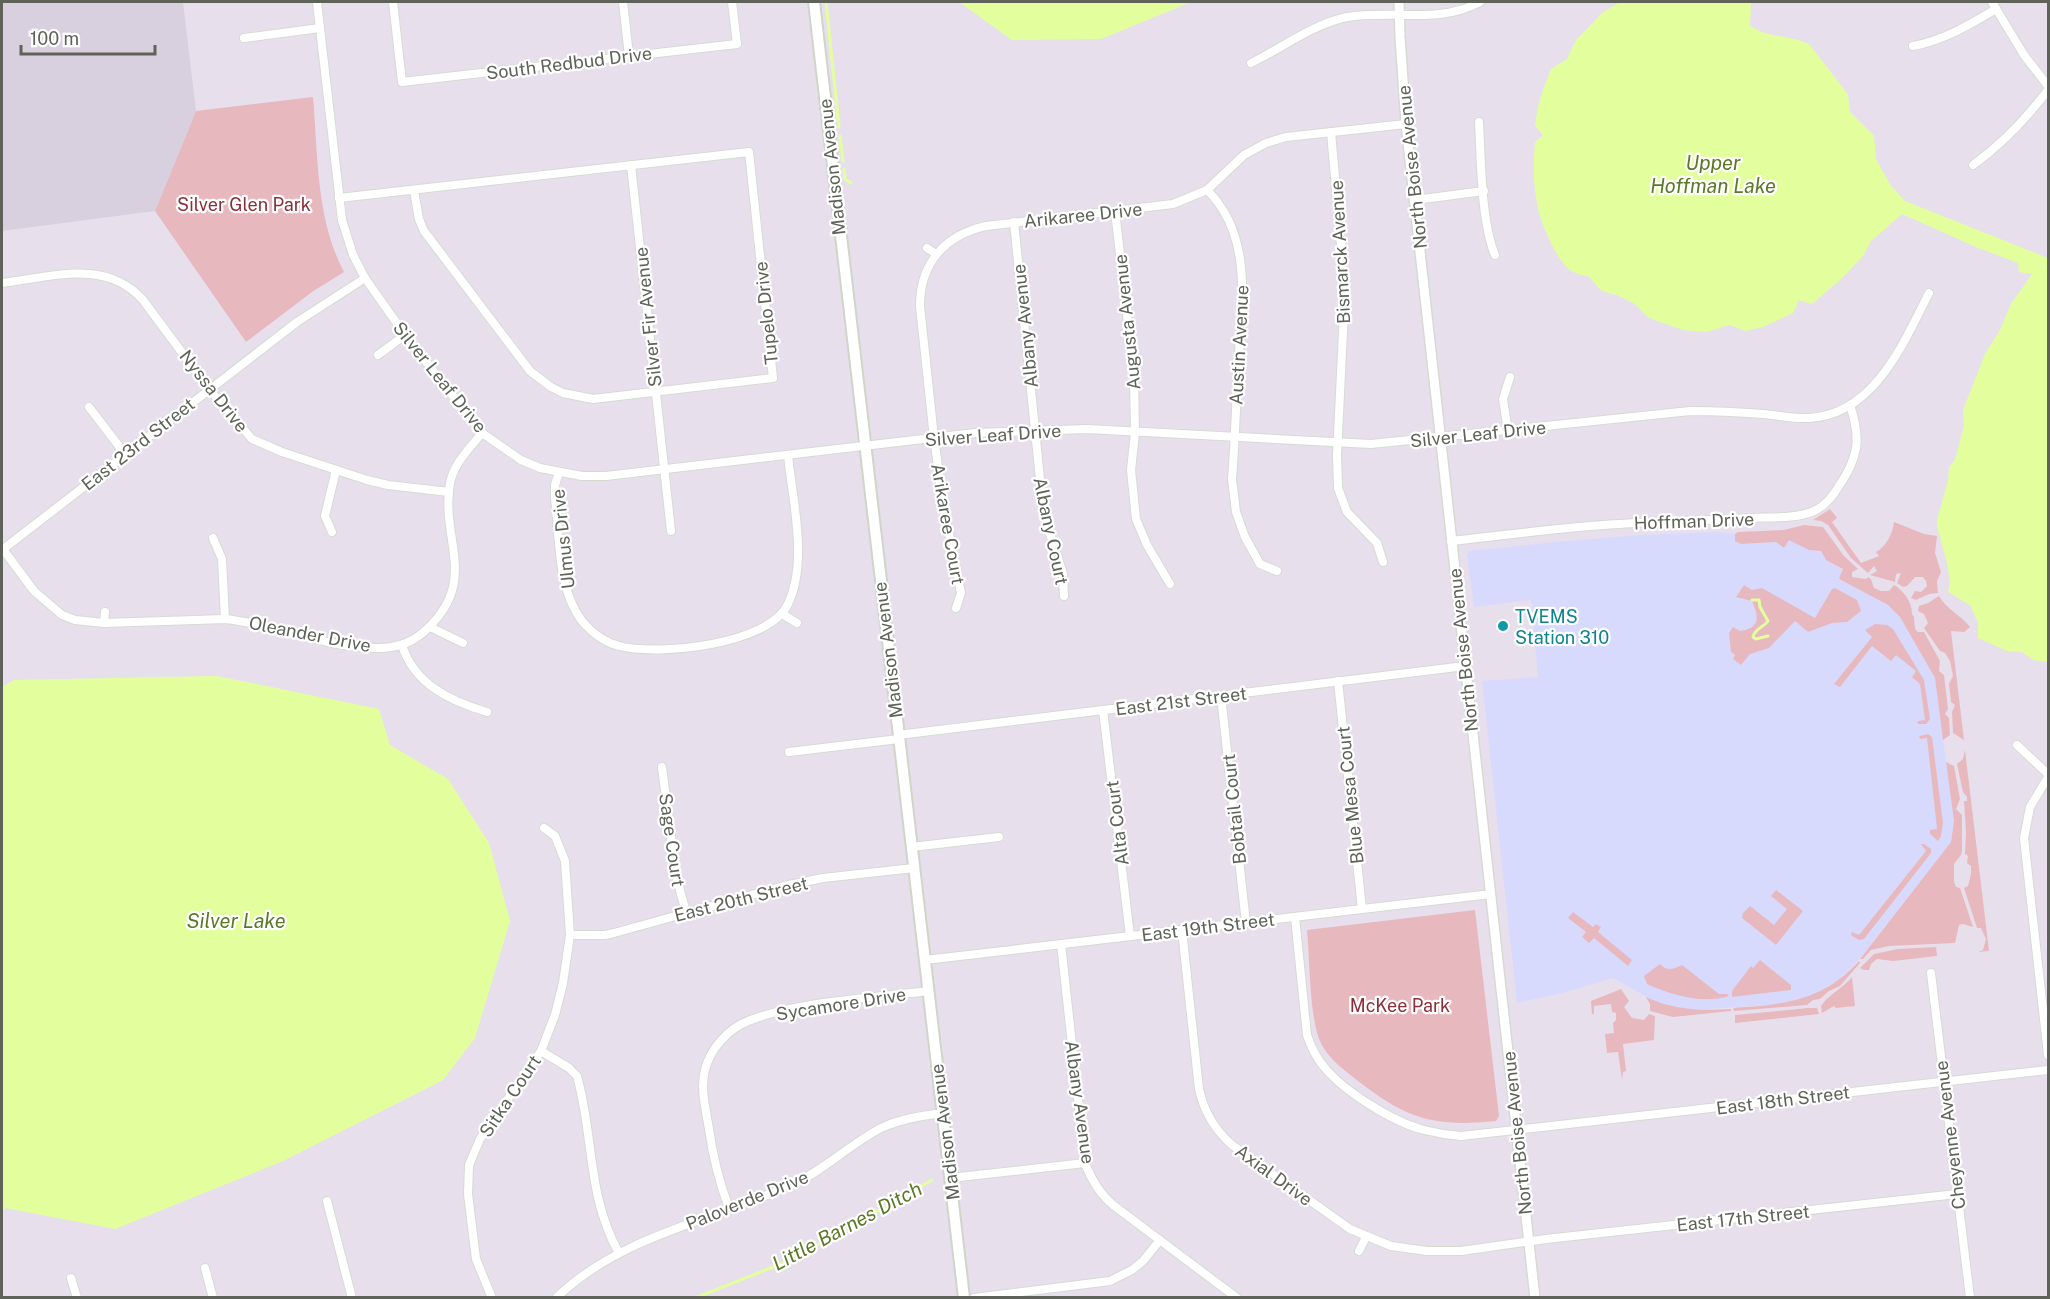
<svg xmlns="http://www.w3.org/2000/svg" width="2050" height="1299" font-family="'Public Sans',sans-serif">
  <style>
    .education { fill: #d9d0df }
    .medical { fill: #d8dafd }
    .green { fill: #e7b9bf }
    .water { fill: #e3ff9d }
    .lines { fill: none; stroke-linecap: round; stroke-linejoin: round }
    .stream { stroke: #e3ff9d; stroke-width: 3 }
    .minor-casing { stroke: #d6dbd2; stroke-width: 10 }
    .tertiary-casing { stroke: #d6dbd2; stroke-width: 12 }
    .secondary-casing { stroke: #d0d5ca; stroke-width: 14 }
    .minor { stroke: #fff; stroke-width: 8 }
    .tertiary { stroke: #fff; stroke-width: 9 }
    .secondary { stroke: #fff; stroke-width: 10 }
    .culture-dot { fill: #0f9aa8; stroke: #fff; stroke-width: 2 }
    .labels { text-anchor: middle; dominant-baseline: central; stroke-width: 4.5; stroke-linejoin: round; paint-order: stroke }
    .street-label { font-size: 18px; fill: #5e6258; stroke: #fff }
    .park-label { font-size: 18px; fill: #8b2e37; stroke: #fff }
    .culture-label { font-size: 18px; fill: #0d838f; stroke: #fff; text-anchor: start }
    .water-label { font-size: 20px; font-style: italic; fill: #5a7825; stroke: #fff }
  </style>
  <rect width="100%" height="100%" fill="#e8dfed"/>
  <polygon class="education" points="2,2 183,2 196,111 155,211 2,231"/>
  <polygon class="medical" points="1716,532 1735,534 1735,536 1741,544 1776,542 1789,539 1809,550 1821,551 1826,560 1843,569 1839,577 1888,605 1900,617 1935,678 1954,821 1951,842 1853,967 1839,980 1811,996 1785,1004 1693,1010 1656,1002 1613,978 1563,993 1517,1003 1482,681 1538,677 1531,600 1474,607 1467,555 1470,551 1554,542 1640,535"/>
  <g class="green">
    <path d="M 313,97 C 318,155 316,219 344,272 L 312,292 L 246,342 L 155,211 L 196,111 Z"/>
    <path d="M 1830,509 L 1837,518 L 1832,522 L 1861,563 L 1879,556 L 1876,552 C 1886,547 1893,533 1894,522 L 1924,534 L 1937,536 L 1935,553 L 1941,572 L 1937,581 L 1938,593 L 1929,594 L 1916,600 L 1911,598 L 1915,591 L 1921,592 L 1927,586 L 1926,581 L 1923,577 L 1915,577 L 1907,586 L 1903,587 L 1897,583 L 1901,573 L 1896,574 L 1895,582 L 1870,575 L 1877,571 L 1874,566 L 1868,573 L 1851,558 L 1828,525 L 1821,521 L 1813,520 Z"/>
    <path d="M 1804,525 L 1823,527 L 1844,556 L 1858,569 L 1852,572 L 1852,577 L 1866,579 L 1868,577 L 1871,579 L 1874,588 L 1881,591 L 1889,591 L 1894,585 L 1896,586 C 1905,593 1912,602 1912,614 L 1914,617 L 1915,629 L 1918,632 L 1924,632 L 1940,661 L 1939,671 L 1944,675 L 1948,709 L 1945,714 L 1949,718 L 1950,735 L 1943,740 L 1935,678 L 1900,617 L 1888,605 L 1841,580 L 1839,578 L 1843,569 L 1826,560 L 1821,551 L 1809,550 L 1789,540 L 1784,548 L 1776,542 L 1741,544 L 1735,541 L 1735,534 L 1738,532 L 1784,530 Z"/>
    <path d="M 1744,585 L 1752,590 L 1762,588 L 1815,618 L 1832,589 L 1835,588 L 1857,600 L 1861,611 L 1847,622 L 1832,623 L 1808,632 L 1795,621 L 1769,648 L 1750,654 L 1741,665 L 1733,659 L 1735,655 L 1731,652 L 1729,633 L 1733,627 L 1740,631 C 1762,628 1758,615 1752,601 L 1736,597 Z"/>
    <path d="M 1939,596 C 1947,610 1960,614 1970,627 L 1964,632 L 1951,631 L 1964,740 L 1953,733 L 1952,712 L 1955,705 L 1951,702 L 1949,684 L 1953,676 L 1950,661 L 1945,653 L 1940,651 L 1924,628 L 1928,623 L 1924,614 L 1918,611 L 1919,606 L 1928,603 Z"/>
    <polygon points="1875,624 1887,625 1893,629 1924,680 1930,719 1926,724 1918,724 1918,721 1925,720 1920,684 1912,677 1916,671 1896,655 1891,661 1872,646 1840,687 1834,684 1872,637 1865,630"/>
    <polygon points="1928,734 1932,737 1943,823 1941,836 1938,841 1930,834 1930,830 1937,829 1927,738 1920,739 1919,736"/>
    <polygon points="1965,750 1989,951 1978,952 1983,950 1986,939 1981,928 1977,928 1964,888 1968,886 1971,874 1971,866 1967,863 1968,856 1965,854 1966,833 1964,801 1967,801 1967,797 1963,792 1957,764 1963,759"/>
    <polygon points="1946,762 1954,766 1960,799 1956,809 1962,815 1962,850 1961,855 1954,864 1954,882 1956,887 1960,888 1973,927 1963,924 1959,925 1955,943 1889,946 1871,950 1863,959 1860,959 1951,842 1954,821"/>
    <polygon points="1921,844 1924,844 1931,849 1931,853 1864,939 1859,940 1851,935 1852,932 1859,935 1926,851"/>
    <polygon points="1776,890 1803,911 1776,945 1742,918 1743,913 1750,906 1774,925 1787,909 1771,896"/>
    <path d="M 1475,910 L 1499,1116 L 1496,1121 C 1431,1128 1403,1117 1353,1077 C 1339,1066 1326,1056 1319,1039 C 1309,1010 1310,961 1307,930 Z"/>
    <polygon points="1573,912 1593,927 1596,924 1601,927 1598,932 1632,960 1628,966 1594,938 1589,943 1582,937 1586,932 1568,918"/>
    <polygon points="1936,947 1937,956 1893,961 1877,959 1871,964 1869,970 1864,970 1860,968 1874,954 1898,949"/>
    <polygon points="1760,960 1791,985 1791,990 1732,997 1732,991 1751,966 1753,968"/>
    <path d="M 1859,961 L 1860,963 L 1840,986 L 1829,991 L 1820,999 L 1813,1000 L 1807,1005 L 1734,1011 L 1733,1008 C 1783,1005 1823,1001 1859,961 Z"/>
    <path d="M 1660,964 C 1667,972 1674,969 1682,965 L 1719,994 L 1727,994 L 1729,996 C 1704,1004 1675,996 1651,986 L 1647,984 L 1644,976 Z"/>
    <path d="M 1852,977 L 1855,1006 L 1836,1008 L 1834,1006 L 1822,1013 L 1821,1006 C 1829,994 1842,989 1852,977 Z"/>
    <polygon points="1621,989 1629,1001 1624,1007 1632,1018 1644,1020 1649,1014 1655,1016 1654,1040 1623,1044 1626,1071 1623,1072 1622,1080 1618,1052 1607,1053 1605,1034 1614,1033 1613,1023 1616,1020 1616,1013 1612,1012 1611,1004 1594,1006 1594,1013 1592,1015 1591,1001"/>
    <path d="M 1646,997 C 1674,1010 1700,1011 1731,1009 L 1731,1011 L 1673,1017 L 1650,1011 L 1650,1004 Z"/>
    <polygon points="1808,1008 1817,1008 1819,1014 1735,1023 1735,1015"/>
  </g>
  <g class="water">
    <polygon points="961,2 1191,2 1101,39 1012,40 962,4"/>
    <path d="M 1620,2 L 1751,2 L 1750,26 L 1764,33 L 1799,40 L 1809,44 L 1843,88 L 1848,95 L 1850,112 L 1874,136 L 1876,159 L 1891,186 L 1905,201 L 2048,258 L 2048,662 L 2033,660 L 2022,652 L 2007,651 L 1978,638 L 1978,623 L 1970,605 L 1948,592 L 1950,582 L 1947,563 L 1937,526 L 1938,516 L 1948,481 L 1949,467 L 1955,460 L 1964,425 L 1963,410 L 1985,354 L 2000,330 L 2011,304 L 2032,274 L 2019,272 L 2018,263 L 1976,247 L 1902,214 L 1870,242 L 1864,255 L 1842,278 L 1812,304 L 1799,300 L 1793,313 L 1763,327 L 1745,331 L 1730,325 L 1706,332 L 1683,330 L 1649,318 L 1635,304 L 1617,295 L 1602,291 L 1588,276 C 1582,275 1576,274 1570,270 C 1557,261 1541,224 1538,208 C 1533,186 1533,164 1535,142 L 1543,135 L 1535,125 L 1539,101 L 1551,69 L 1567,59 L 1576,40 L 1602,13 Z"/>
    <polygon points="217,676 379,709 390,745 448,779 489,843 510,921 475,1038 443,1080 283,1161 115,1229 6,1208 2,1211 2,687 14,680"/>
  </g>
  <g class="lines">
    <g class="stream">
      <polyline points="826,2 839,127"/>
      <polyline points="840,136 843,161"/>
      <polyline points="844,169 845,179 851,183"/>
      <path d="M 1752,600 L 1759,600 L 1760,607 L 1768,621 C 1764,627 1754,629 1753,637 L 1756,639 L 1768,636"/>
      <polyline points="695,1298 791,1260 932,1180"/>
    </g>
    <defs>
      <g id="minor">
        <path d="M 317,2 L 342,220 L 353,255 L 365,278 L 405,335 L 482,433 L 521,460 L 540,468 L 582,476 L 606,476 L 975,433 L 1087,429 L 1371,444 L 1690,411 C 1714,411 1738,412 1763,414 C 1778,415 1794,419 1808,418 C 1874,416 1904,342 1929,293"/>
        <polyline points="393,2 402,82 737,44 732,2"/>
        <polyline points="623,2 629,56"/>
        <polyline points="1992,2 2024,55 2048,86"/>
        <polyline points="244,38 320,28"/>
        <path d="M 1913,46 C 1944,40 1969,25 1996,9"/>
        <path d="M 1251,63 C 1282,48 1313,24 1347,17 C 1393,9 1437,25 1480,2"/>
        <path d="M 1479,122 C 1481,159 1481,222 1495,255"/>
        <polyline points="1331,132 1345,291 1337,455 1338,488 1347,512 1377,543 1383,562"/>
        <polyline points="631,165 671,531"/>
        <path d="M 1973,165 C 2002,144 2026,119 2048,90"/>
        <path d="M 1207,190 C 1255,237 1241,309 1238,369 C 1236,406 1235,442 1232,479 L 1236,512 L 1245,537 L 1260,564 L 1277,571"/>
        <polyline points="339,198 749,152 773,378 593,399 563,393 551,387 530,371 424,231 419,219 414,191"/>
        <polyline points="1415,200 1484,191"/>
        <polyline points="1115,211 1134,375 1135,433 1131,470 1136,519 1147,545 1170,584"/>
        <polyline points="1014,222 1041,489 1048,527 1063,574 1064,596"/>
        <polyline points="927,248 936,254"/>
        <path d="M 2,283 C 51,277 106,258 143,300 L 209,389 L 252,439 L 282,452 L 367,480 L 388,485 L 449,492"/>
        <polyline points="378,355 405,335"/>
        <polyline points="89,407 125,454"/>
        <polyline points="1508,431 1503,399 1510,377"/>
        <path d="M 559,472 L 555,485 L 555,498 C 560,538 557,588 582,621 C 592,633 604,642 619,646 C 658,656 769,645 788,604 C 808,562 793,502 788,456"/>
        <polyline points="332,532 325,516 336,470"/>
        <polyline points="213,538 222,559 225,619"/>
        <path d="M 1451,541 C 1507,535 1563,527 1619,524 C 1663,521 1707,521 1751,518 C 1770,517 1796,519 1814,511 C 1825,506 1833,496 1839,486 C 1859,457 1861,438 1850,405"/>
        <path d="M 2,548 L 34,591 L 62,615 L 75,620 L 104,623 L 225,619 C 276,624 325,648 377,648 C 399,648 415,642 430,626 C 478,578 440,537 450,483 C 454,463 470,448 482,433"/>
        <polyline points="2,550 297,322 365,278"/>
        <path d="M 956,608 L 961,593 L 944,509 L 934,438 L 920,306 C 920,263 945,235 986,226 L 1173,204 L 1207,190 L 1244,155 L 1266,143 L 1286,137 L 1406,124"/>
        <polyline points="782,614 797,623"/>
        <polyline points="104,623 105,612"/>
        <polyline points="430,627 463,643"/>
        <path d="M 402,645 C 414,684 450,701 487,712"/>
        <polyline points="1338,681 1362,909"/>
        <polyline points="1221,696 1246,923"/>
        <polyline points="1103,710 1130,936"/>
        <polyline points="898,735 1465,666"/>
        <polyline points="2017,745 2048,774"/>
        <polyline points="789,752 899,739"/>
        <polyline points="662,767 676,876 686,912"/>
        <polyline points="2048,777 2030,807 2024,838 2048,1055"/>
        <polyline points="911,847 999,837"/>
        <path d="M 1295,917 L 1307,1035 C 1311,1047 1317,1059 1325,1068 C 1345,1092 1393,1122 1424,1130 C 1436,1133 1448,1135 1461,1136 L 2048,1070"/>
        <path d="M 1182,930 L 1199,1089 C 1204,1112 1215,1130 1232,1145 L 1350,1229 L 1391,1246 L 1427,1251 L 1461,1251 L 1546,1239 L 1957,1194"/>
        <polyline points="570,935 605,935 614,933 784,886 823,878 914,868"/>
        <path d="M 1061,944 L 1085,1163 C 1091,1179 1100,1194 1113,1205 L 1237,1298"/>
        <polyline points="925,960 1491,894"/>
        <polyline points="1931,973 1970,1298"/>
        <path d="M 541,1051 L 569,1068 L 577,1076 C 594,1136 587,1197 619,1253"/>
        <polyline points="950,1178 1085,1163"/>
        <polyline points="327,1201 352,1298"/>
        <path d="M 729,1208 C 719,1182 713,1157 709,1129 C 706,1110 700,1089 705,1070 C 710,1049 728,1029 748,1021 C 799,1001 874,998 928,991"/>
        <polyline points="1359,1251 1366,1237"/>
        <polyline points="205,1268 213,1298"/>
        <polyline points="71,1278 77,1298"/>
        <polyline points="492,1298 476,1259 468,1194 469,1165 480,1139 541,1051 555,1015 563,983 570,935 565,861 555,836 544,828"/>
        <path d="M 556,1298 C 621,1235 713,1221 793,1184 C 825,1170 850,1144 881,1128 C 900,1119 921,1116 942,1113"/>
        <polyline points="974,1298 1110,1281 1132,1270 1143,1261 1160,1240"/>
      </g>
      <polyline id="tertiary" points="1399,2 1400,37 1406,124 1535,1298"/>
      <polyline id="secondary" points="814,2 964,1298"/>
    </defs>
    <use href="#minor" class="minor-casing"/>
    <use href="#tertiary" class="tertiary-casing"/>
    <use href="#secondary" class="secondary-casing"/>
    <use href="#minor" class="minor"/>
    <use href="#tertiary" class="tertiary"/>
    <use href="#secondary" class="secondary"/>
  </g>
  <circle class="culture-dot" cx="1503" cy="626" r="6"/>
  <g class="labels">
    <g class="street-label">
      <text transform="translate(569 63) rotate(-7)">South Redbud Drive</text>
      <text transform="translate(832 167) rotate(-96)">Madison Avenue</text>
      <text transform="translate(1412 167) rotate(-96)">North Boise Avenue</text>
      <text transform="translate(1083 215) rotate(-6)">Arikaree Drive</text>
      <text transform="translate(1340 252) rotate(-93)">Bismarck Avenue</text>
      <text transform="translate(766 313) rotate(-96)">Tupelo Drive</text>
      <text transform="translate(648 317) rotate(-96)">Silver Fir Avenue</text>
      <text transform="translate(1127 322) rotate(-96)">Augusta Avenue</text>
      <text transform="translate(1025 326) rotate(-96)">Albany Avenue</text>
      <text transform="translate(1239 345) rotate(-87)">Austin Avenue</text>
      <text transform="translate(440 377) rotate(51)">Silver Leaf Drive</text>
      <text transform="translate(214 391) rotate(52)">Nyssa Drive</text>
      <text transform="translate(1478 434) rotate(-6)">Silver Leaf Drive</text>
      <text transform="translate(993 435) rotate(-4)">Silver Leaf Drive</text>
      <text transform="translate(138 444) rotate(-38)">East 23rd Street</text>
      <text transform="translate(1694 521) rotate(-2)">Hoffman Drive</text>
      <text transform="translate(948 524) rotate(80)">Arikaree Court</text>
      <text transform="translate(1051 531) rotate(78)">Albany Court</text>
      <text transform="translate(563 539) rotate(-96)">Ulmus Drive</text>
      <text transform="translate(310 634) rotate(11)">Oleander Drive</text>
      <text transform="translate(888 650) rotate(-97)">Madison Avenue</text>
      <text transform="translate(1463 650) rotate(-96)">North Boise Avenue</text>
      <text transform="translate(1181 701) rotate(-7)">East 21st Street</text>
      <text transform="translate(1350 795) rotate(-96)">Blue Mesa Court</text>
      <text transform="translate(1234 809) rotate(-96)">Bobtail Court</text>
      <text transform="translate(1117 823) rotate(-97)">Alta Court</text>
      <text transform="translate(672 840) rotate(82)">Sage Court</text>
      <text transform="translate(741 899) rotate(-14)">East 20th Street</text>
      <text transform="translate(1208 927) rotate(-7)">East 19th Street</text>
      <text transform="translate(841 1004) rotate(-9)">Sycamore Drive</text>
      <text transform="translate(510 1096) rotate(-56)">Sitka Court</text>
      <text transform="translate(1783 1100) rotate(-7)">East 18th Street</text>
      <text transform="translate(1080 1102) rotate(82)">Albany Avenue</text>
      <text transform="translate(945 1132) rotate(-97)">Madison Avenue</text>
      <text transform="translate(1517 1133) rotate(-96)">North Boise Avenue</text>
      <text transform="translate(1950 1135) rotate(-97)">Cheyenne Avenue</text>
      <text transform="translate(1274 1175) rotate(36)">Axial Drive</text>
      <text transform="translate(747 1200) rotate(-22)">Paloverde Drive</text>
      <text transform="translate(1743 1218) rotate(-6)">East 17th Street</text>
    </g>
    <g class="park-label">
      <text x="244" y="204">Silver Glen Park</text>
      <text x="1400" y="1005">McKee Park</text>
    </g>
    <g class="culture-label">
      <text x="1515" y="616">TVEMS<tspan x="1515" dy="21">Station 310</tspan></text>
    </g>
    <g class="water-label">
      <text x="1713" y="163">Upper<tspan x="1713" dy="23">Hoffman Lake</tspan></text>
      <text x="236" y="921">Silver Lake</text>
      <text transform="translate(847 1226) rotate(-28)">Little Barnes Ditch</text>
    </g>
  </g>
  <rect width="2050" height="1299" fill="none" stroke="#5e6258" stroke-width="6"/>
  <path d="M21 45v9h134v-9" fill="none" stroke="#5e6258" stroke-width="3"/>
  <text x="30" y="45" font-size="18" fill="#5e6258" stroke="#ffffff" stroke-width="4.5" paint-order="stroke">100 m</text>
</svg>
